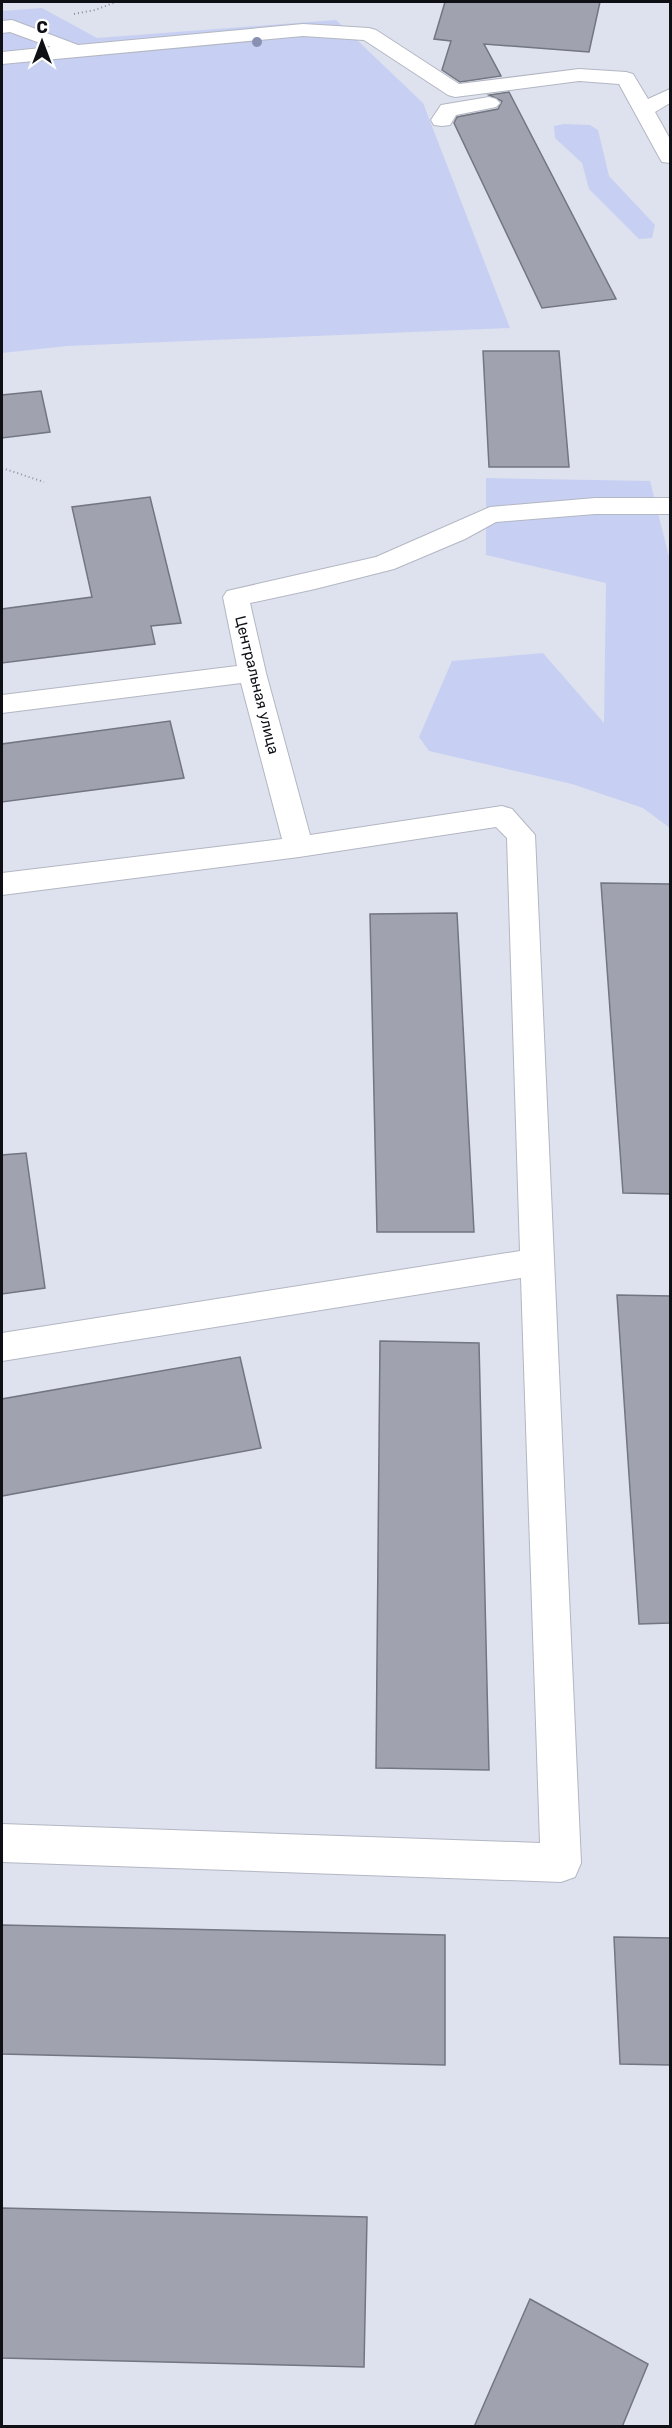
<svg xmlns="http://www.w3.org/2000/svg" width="672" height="2428" font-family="Rubik,sans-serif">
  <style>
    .green { fill: #c7d0f2 }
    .building { fill: #a0a3af; stroke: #727681; stroke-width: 1.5 }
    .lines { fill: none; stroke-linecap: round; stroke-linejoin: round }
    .minor-casing { stroke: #b3b7c3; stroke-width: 2 }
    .path { stroke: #8f929c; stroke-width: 2; stroke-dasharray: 1 3; stroke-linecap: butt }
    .minor { fill: #fff; fill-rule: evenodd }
    .tree { fill: #8991b3 }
    .labels { text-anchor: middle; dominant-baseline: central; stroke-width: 6; stroke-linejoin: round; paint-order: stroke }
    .street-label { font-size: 15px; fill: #0f1015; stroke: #fff }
  </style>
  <rect width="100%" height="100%" fill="#dee1ee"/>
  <g class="green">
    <polygon points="42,8 97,38 336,20 423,103 510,328 67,346 2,353 2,11"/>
    <polygon points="564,124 590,125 598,130 609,176 655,225 652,238 639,239 589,189 582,163 555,138 554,126"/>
    <polygon points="486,478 650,481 670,561 670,828 643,808 572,784 429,751 419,737 452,661 543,653 604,723 606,583 486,555"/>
  </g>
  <g class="building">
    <polygon points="445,2 600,2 589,52 484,44 501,76 460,82 442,70 451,41 434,39"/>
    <polygon points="509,92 616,299 542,308 454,123 457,117 498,109 502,101 489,95"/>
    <polygon points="483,351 559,351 569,467 489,467"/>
    <polygon points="41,391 50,432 2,438 2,395"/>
    <polygon points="150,497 181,623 151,626 155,644 2,663 2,609 92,597 72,507"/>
    <polygon points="170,721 184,778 2,802 2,744"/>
    <polygon points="601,883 670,884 670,1194 623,1193"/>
    <polygon points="457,913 474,1232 377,1232 370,914"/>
    <polygon points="26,1153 45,1288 2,1294 2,1155"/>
    <polygon points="617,1295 670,1296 670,1623 639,1624"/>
    <polygon points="380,1341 479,1343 489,1770 376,1768"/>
    <polygon points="240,1357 261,1448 2,1496 2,1399"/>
    <polygon points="2,1925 445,1935 445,2065 2,2054"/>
    <polygon points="614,1937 670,1938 670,2065 620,2064"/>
    <polygon points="2,2208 367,2217 364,2367 2,2358"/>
    <polygon points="530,2299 648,2364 622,2427 474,2427"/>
  </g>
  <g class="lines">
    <defs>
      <g id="minor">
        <polygon points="12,20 78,45 303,24 369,28 376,30 459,84 579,69 626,72 633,74 648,99 670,89 670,103 655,112 670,139 670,163 662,162 659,157 619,84 579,81 455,97 448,95 364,40 303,36 2,64 2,52 51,47 10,32 2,33 2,21"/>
        <polygon points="489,97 496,99 500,103 496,107 456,115 450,125 442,126 434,125 431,120 441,105"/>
        <polygon points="595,498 670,498 670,514 595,514 496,522 465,539 394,569 315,589 250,603 266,673 310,835 502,806 512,809 535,835 581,1863 575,1877 561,1882 2,1862 2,1824 540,1843 521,1278 2,1361 2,1333 520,1251 507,838 496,827 299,857 2,895 2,873 282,839 241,683 2,713 2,695 237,666 223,597 227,591 376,557 490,507"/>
      </g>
    </defs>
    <use href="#minor" class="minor-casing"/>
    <g class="path">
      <polyline points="74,14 95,10 116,2"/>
      <polyline points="2,468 44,482"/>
    </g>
    <use href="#minor" class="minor"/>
  </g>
  <circle class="tree" cx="257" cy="42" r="5"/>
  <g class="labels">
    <g class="street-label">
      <text transform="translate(257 685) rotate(76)">Центральная улица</text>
    </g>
  </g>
  <rect width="672" height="2428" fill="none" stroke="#0f1015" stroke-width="6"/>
  <g transform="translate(42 42)" stroke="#ffffff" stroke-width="4.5" paint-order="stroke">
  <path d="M0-4.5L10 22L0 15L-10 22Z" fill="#0f1015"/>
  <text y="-9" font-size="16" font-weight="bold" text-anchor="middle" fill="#0f1015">С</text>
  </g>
</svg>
